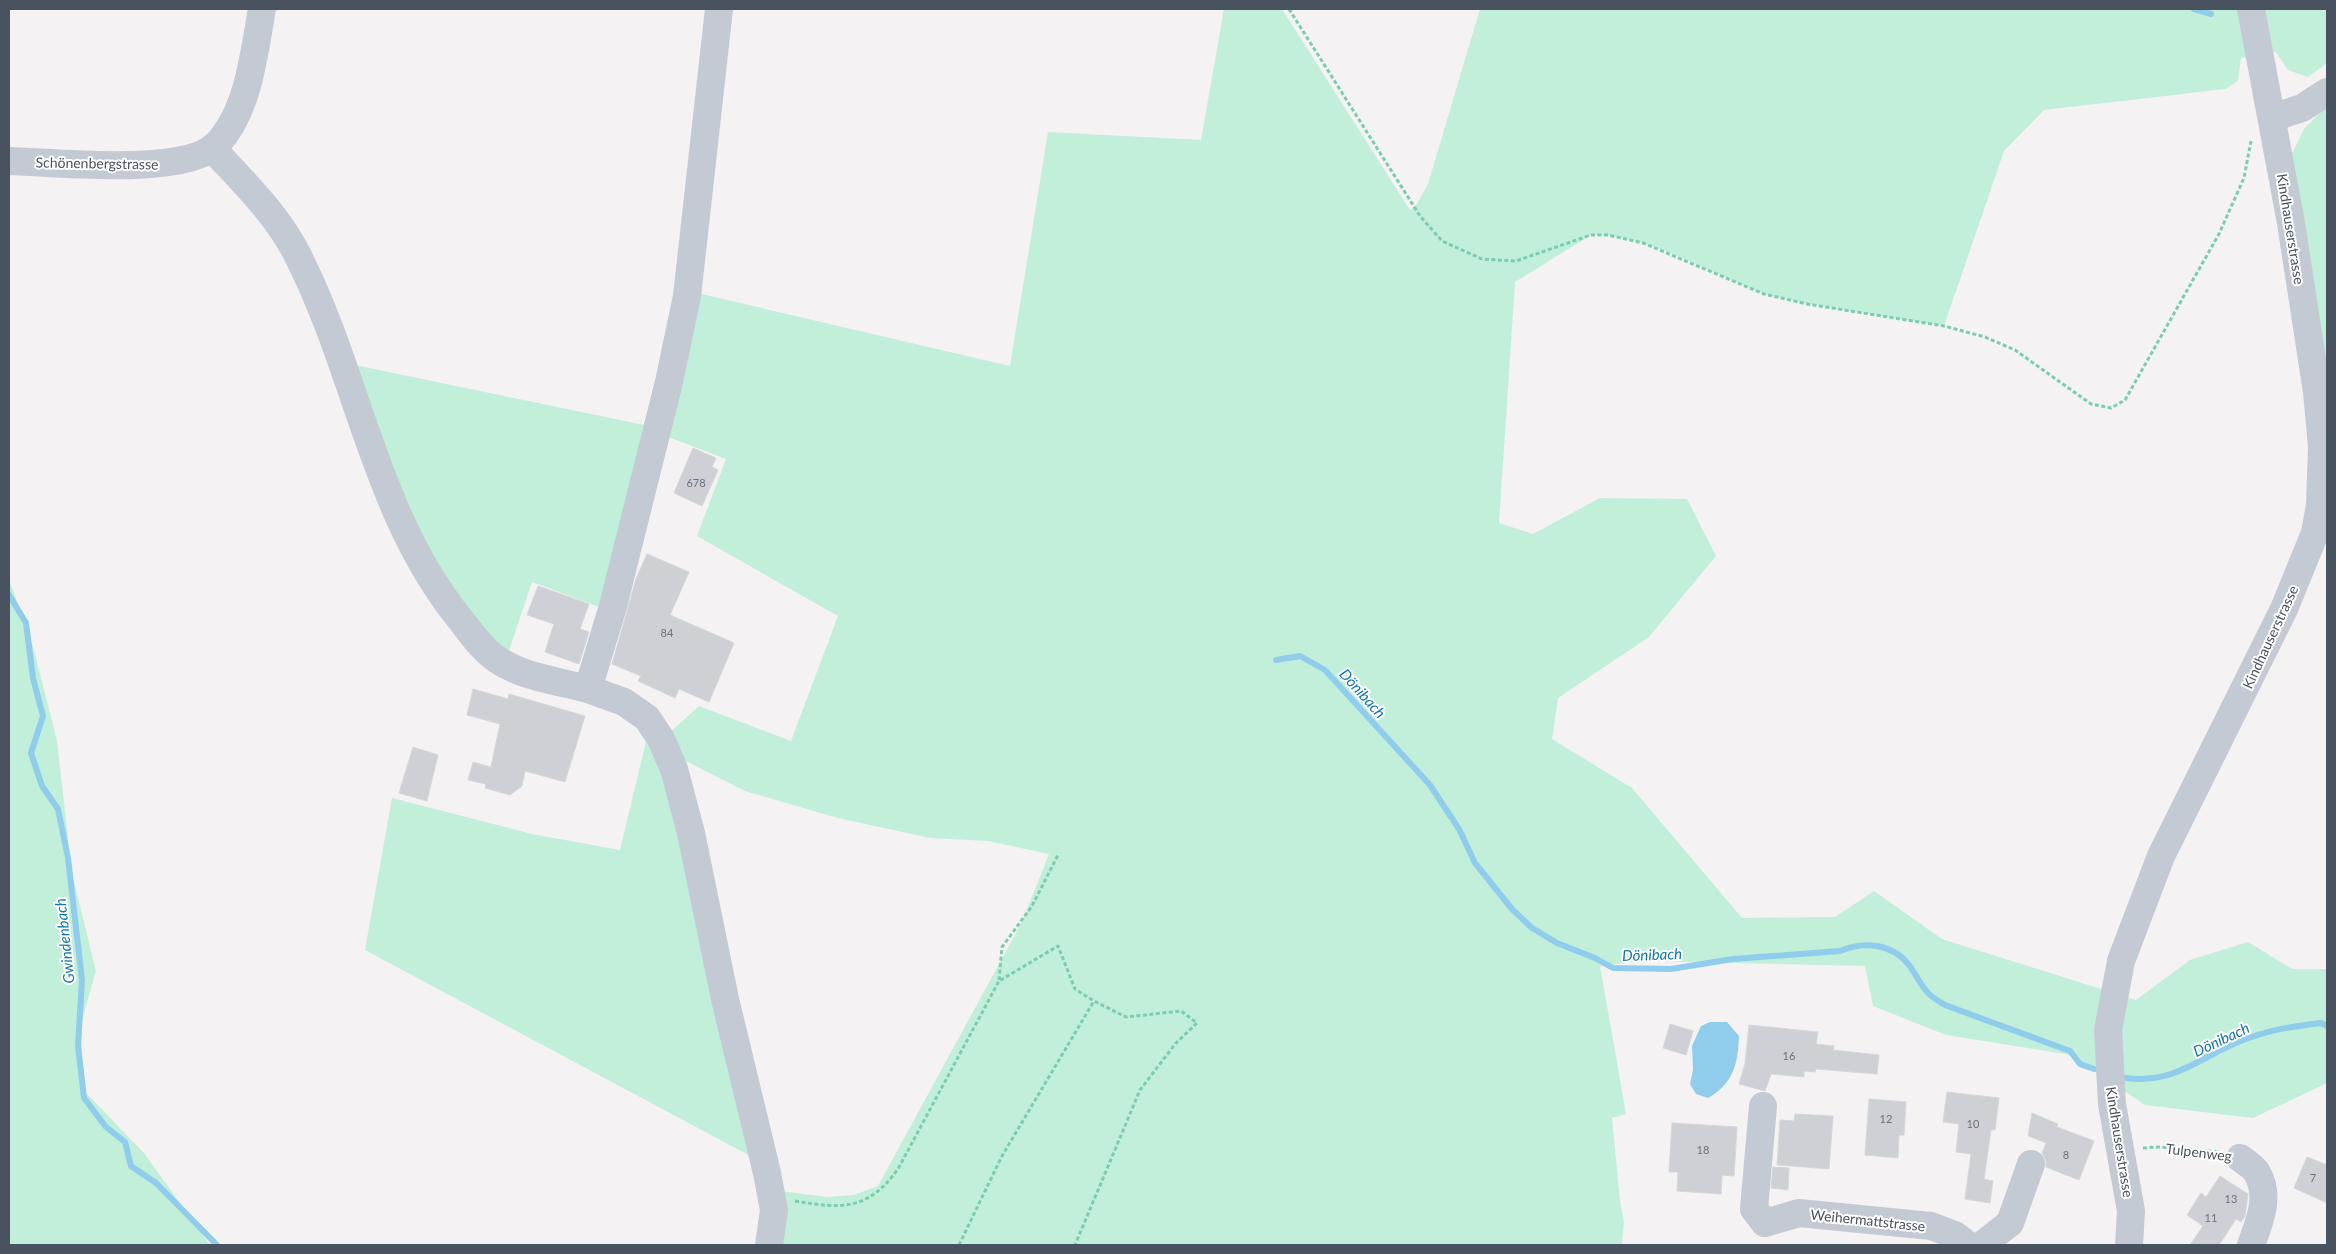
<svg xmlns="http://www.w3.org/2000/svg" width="2336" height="1254" font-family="Lato,sans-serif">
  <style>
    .green { fill: #c2efda }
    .water { fill: #90cceb }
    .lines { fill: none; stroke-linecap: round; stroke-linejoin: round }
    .stream { stroke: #90cceb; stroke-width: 6 }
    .building { fill: #ced0d6; stroke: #d6d7dd }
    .path { stroke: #7acdaf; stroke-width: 3; stroke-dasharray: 4 2.5; stroke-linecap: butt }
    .minor { stroke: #c3cad3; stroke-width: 28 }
    .labels { text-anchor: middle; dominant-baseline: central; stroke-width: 4; stroke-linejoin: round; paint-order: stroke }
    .number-label { font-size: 11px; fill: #6a727d }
    .street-label { font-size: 14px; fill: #49525f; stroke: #fff }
    .water-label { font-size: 15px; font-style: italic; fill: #0f76ad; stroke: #fff }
  </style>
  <rect width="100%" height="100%" fill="#f4f2f2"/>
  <g class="green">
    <polygon points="1224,9 1282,9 1410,210 1417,204 1428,184 1480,9 2327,9 2327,63 2308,77 2288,70 2276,52 2241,58 2238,81 2225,89 2044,110 2004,151 1944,326 1807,304 1764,294 1666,251 1643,243 1608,235 1591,235 1515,282 1499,523 1533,534 1600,498 1687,499 1716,556 1649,637 1558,698 1552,739 1632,788 1742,918 1835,917 1874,891 1942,939 2136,1000 2190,960 2248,942 2292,969 2327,969 2327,1083 2253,1118 2145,1105 2071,1055 1946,1035 1873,1006 1865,966 1642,961 1600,966 1626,1114 1612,1118 1620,1201 1624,1222 1622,1245 760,1245 763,1189 827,1197 854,1195 878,1186 1022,922 1049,854 988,841 930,838 838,818 745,791 678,757 754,1158 365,950 392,798 532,834 620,850 649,729 667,735 699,706 791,741 838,616 697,536 726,459 663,435 618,614 532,582 504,665 481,648 331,360 649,426 680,289 1010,366 1048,132 1201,140"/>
    <polygon points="2327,106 2327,381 2290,158 2304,129"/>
    <polygon points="9,579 33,647 57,740 72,874 96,971 80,1027 85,1092 144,1153 210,1245 9,1245"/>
  </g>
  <path class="water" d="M 1710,1022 L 1727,1022 L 1739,1036 C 1738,1063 1734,1083 1708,1098 L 1696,1094 L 1690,1084 L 1693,1070 L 1692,1046 L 1701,1026 Z"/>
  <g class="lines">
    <g class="stream">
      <polyline points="2194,9 2211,14"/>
      <polyline points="9,595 26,623 33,678 43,716 31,753 42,786 58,809 68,858 82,980 78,1046 84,1098 106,1127 125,1142 131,1166 156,1183 217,1245"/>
      <path d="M 1276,660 L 1300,656 L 1325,670 L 1430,785 L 1459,829 L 1475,863 L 1512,909 L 1532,928 L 1557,943 L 1595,958 L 1613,968 L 1671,969 L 1733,959 L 1840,951 C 1863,941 1892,943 1909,965 C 1916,974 1921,986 1929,994 C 1933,998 1940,1002 1945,1005 L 2070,1051 L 2080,1064 L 2094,1069"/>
      <path d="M 2126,1078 C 2173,1084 2196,1060 2236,1043 C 2266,1030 2289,1027 2321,1023 L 2327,1026"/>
    </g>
  </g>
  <g class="building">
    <polygon points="693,448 716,458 712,467 718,470 702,506 674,493"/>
    <polygon points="647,554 689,572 670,615 734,643 709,702 679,689 675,698 638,681 641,676 612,664 636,579"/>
    <polygon points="538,586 589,604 580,629 589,632 579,664 545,652 554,624 527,615"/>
    <polygon points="473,689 508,699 509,694 585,716 565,782 525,771 522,786 510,795 485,788 486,784 468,780 473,762 491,767 500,724 467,715"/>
    <polygon points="413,747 438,755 427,801 399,793"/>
    <polygon points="1670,1024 1693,1031 1686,1055 1663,1048"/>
    <polygon points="1749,1025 1818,1032 1816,1044 1834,1046 1833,1050 1879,1055 1877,1074 1816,1069 1815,1072 1804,1071 1804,1077 1771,1074 1765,1091 1739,1084 1745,1064"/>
    <polygon points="1947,1092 1999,1098 1995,1130 1991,1130 1984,1179 1993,1181 1990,1203 1965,1199 1971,1154 1956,1152 1959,1124 1943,1122"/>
    <polygon points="1869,1099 1906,1102 1904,1135 1899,1135 1898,1158 1865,1155"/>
    <polygon points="2032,1113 2058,1124 2057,1127 2094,1141 2079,1180 2046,1167 2046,1161 2042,1153 2046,1143 2028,1136"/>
    <polygon points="1795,1114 1833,1116 1829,1169 1777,1165 1780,1120 1794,1121"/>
    <polygon points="1672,1123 1737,1127 1734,1176 1722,1175 1721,1194 1677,1191 1678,1172 1669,1172"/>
    <polygon points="2307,1157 2327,1165 2327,1203 2294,1188"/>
    <polygon points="1773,1167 1789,1168 1788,1190 1771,1188"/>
    <polygon points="2220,1176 2248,1194 2245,1216 2241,1222 2236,1219 2219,1245 2190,1245 2203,1226 2187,1215 2201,1193 2206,1197"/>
  </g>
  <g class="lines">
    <g class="path">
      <polyline points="1289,9 1420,216 1442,241 1482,259 1516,261 1591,235 1608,235 1643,243 1764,294 1807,304 1944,326 1985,337 2015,350 2091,404 2111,408 2125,400 2219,234 2244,178 2251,141"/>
      <polyline points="999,980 1002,947 1032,906 1058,855"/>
      <polyline points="2143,1148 2159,1147 2219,1152"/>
      <path d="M 795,1201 C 841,1209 868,1211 898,1169 L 999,981 L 1058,946 L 1075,989 L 1094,1001 L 1126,1017 L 1181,1011 L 1197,1023 L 1176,1043 L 1140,1090 L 1075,1245"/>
      <polyline points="959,1245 1002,1156 1094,1001"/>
    </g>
    <g class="minor">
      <polyline points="2272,118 2302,108 2327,92"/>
      <path d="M 212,148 C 243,182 276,213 297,254 C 358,373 374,513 460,619 C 471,633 481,648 495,658 C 521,677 558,681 588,689 L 613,606 L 669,382 L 687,296 L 719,9"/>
      <path d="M 9,161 C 54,162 186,177 217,144 C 249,110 254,53 262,9"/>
      <polyline points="588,689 624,702 647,718 661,739 674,769 691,833 725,999 767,1173 774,1210 769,1245"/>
      <polyline points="1763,1106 1754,1209 1765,1223"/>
      <path d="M 2240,1158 C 2245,1162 2254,1167 2257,1173 C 2271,1196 2259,1223 2251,1245"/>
      <polyline points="1765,1223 1799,1213 1931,1226 1955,1235 1968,1245"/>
      <polyline points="1982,1245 2010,1223 2031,1164"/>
      <polyline points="2129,1245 2131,1211 2112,1104 2108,1030 2121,961 2161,856 2284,609 2315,533 2320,505 2322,447 2317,392 2291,223 2251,9"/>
    </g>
  </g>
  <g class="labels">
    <g class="number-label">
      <text x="696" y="482">678</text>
      <text x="667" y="632">84</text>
      <text x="1789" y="1055">16</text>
      <text x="1886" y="1118">12</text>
      <text x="1973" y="1123">10</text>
      <text x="1703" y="1149">18</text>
      <text x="2066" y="1154">8</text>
      <text x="2313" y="1177">7</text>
      <text x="2231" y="1198">13</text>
      <text x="2211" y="1217">11</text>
    </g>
    <g class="street-label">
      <text transform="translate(97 163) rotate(1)">Schönenbergstrasse</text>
      <text transform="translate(2291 229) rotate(81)">Kindhauserstrasse</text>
      <text transform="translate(2270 637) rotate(-65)">Kindhauserstrasse</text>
      <text transform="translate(2120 1142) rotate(81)">Kindhauserstrasse</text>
      <text transform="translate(2199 1152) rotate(7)">Tulpenweg</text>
      <text transform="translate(1868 1220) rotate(6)">Weihermattstrasse</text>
    </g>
    <g class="water-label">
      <text transform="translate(1363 693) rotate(48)">Dönibach</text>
      <text transform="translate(64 941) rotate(-96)">Gwindenbach</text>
      <text transform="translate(1652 954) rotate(-2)">Dönibach</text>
      <text transform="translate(2221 1039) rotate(-25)">Dönibach</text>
    </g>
  </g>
  <rect width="2336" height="1254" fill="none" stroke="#49525f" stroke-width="20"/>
</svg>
